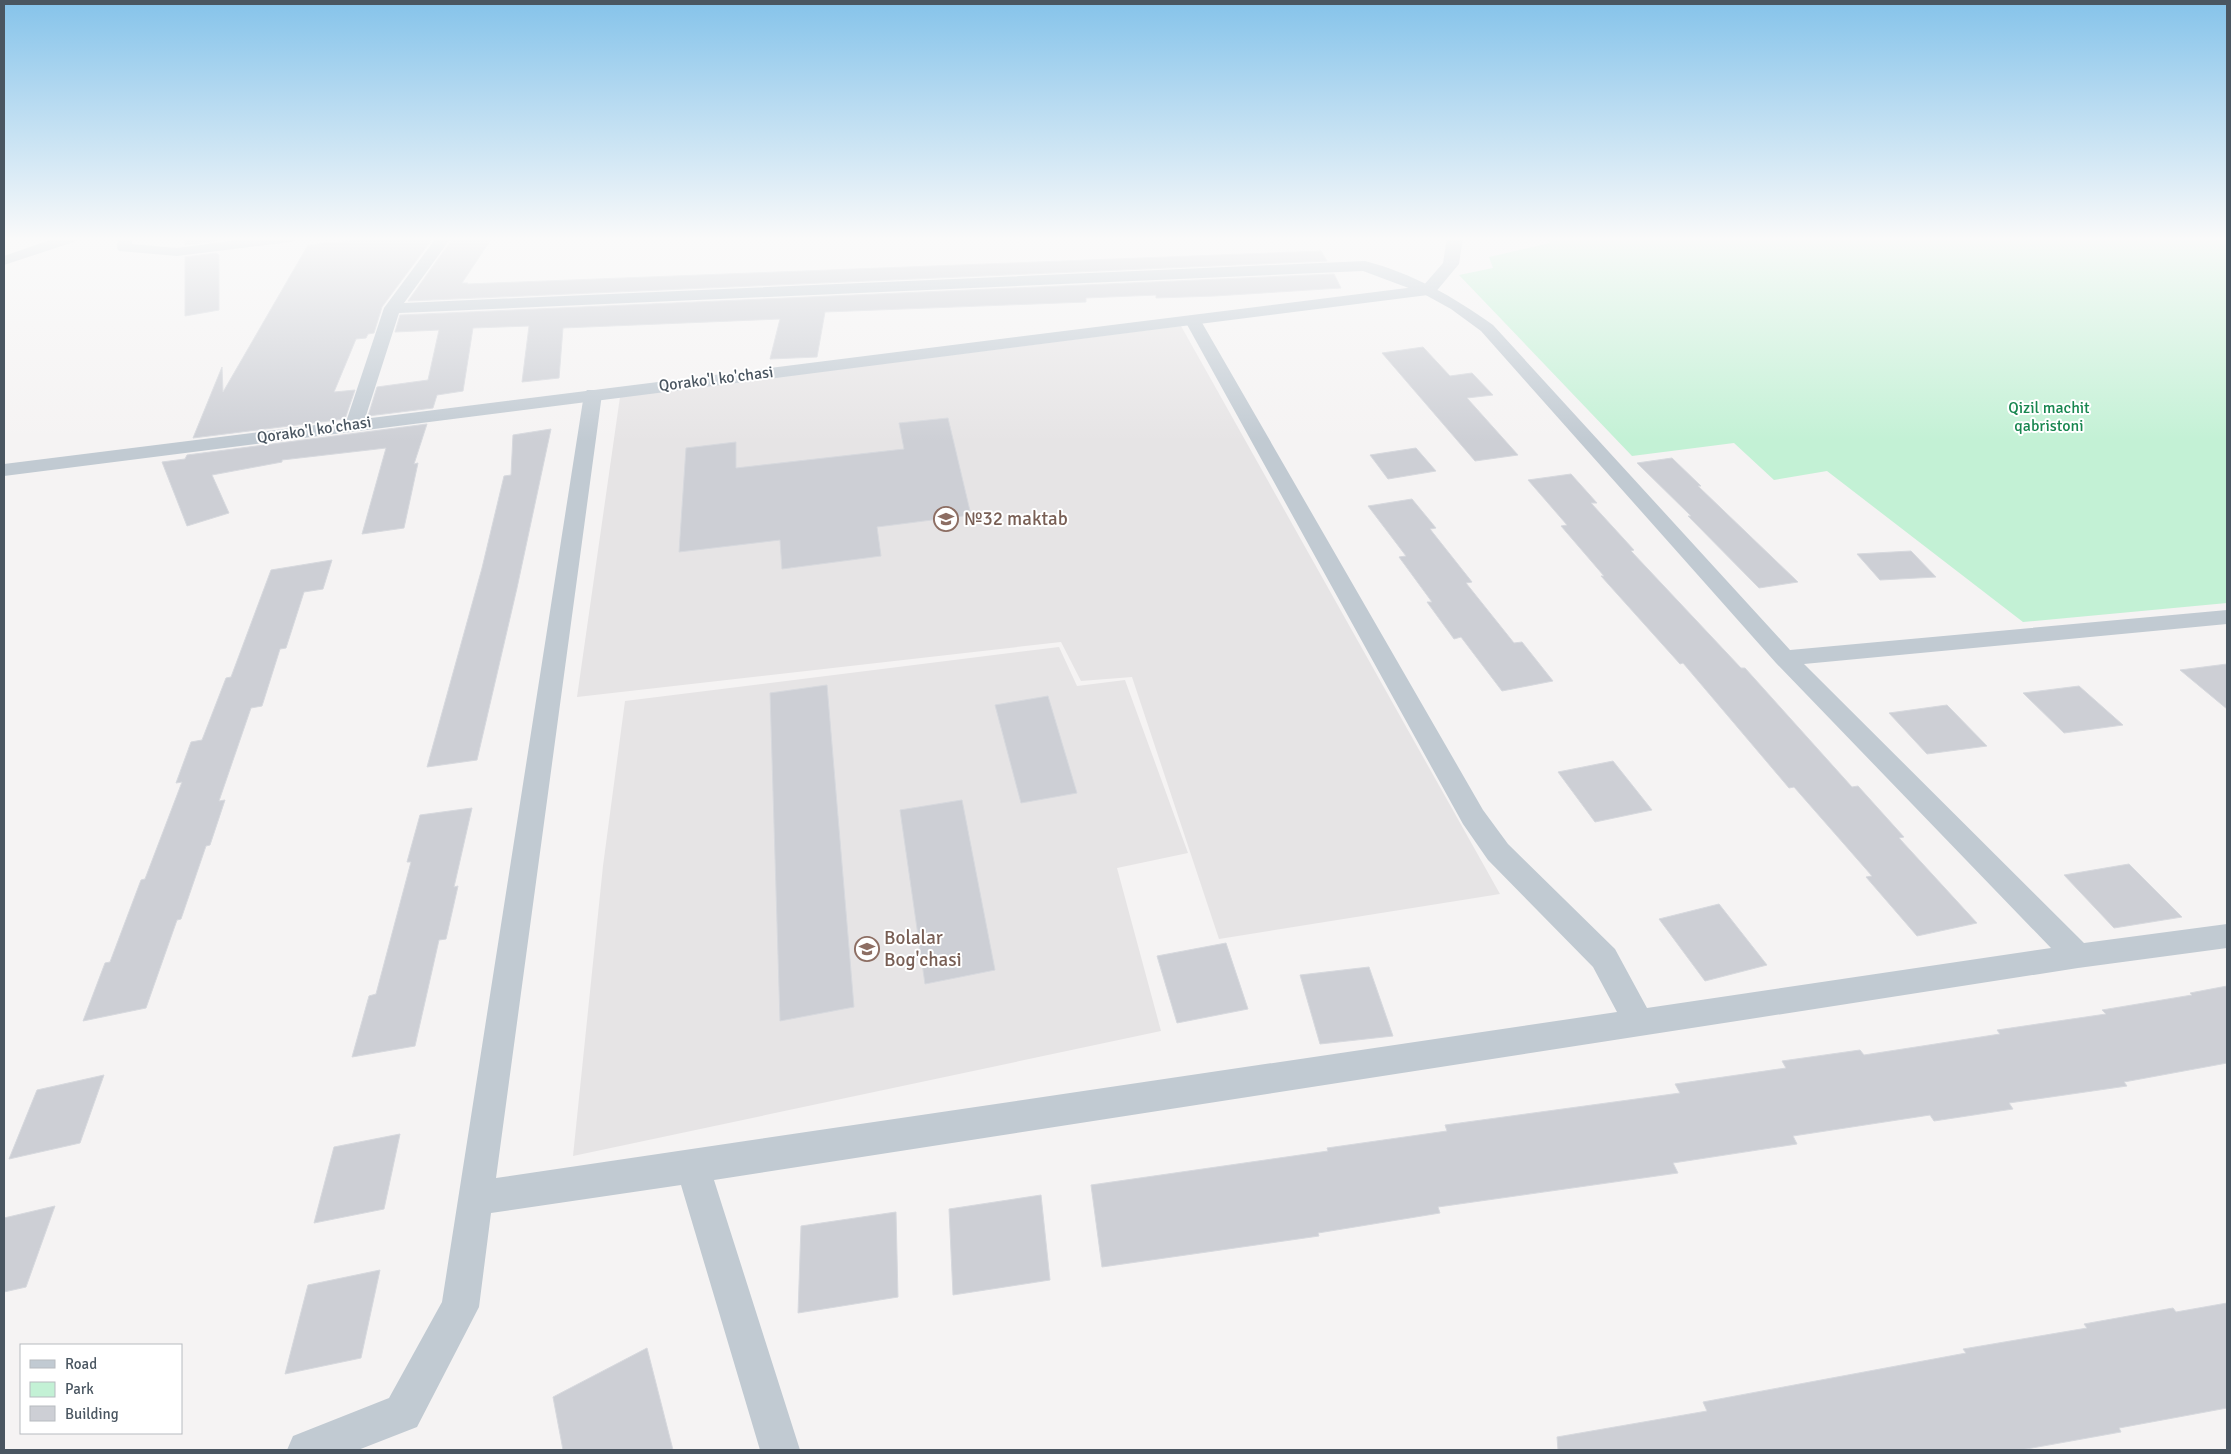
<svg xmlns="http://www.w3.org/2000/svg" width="2231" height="1454" font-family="Signika,sans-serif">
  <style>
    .education { fill: #e6e4e5 }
    .green { fill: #c3f1d5 }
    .building { fill: #cdcfd5; stroke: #d7d9de }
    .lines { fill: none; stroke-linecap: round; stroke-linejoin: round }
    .minor { fill: #c1cad2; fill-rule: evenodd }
    .tertiary { fill: #c1cad2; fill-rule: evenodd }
    .labels { text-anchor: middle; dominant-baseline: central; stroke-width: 4; stroke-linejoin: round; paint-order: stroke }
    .far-street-label { font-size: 16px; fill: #4a5661; stroke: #fff }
    .far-park-label { font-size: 16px; fill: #17864f; stroke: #fff }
    .education-label { font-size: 19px; fill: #785e54; stroke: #fff; text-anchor: start }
  </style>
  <rect width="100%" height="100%" fill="#f5f3f3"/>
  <g class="education">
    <polygon points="1181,326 1500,894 1219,939 1132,677 1081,681 1061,642 577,697 620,397"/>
    <polygon points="1059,647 1077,686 1125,680 1188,853 1117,868 1161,1031 573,1156 603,866 625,701"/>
  </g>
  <polygon class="green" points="1547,238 2227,238 2227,603 2023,622 1827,471 1774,480 1734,443 1632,456 1459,275 1493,268 1489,257 1550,243"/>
  <g class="building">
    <polygon points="185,238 215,238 216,241 185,245"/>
    <polygon points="381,238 433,238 382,307 374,333 368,334 366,338 356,339 334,392 355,390 345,419 193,438 222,367 223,392 308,245"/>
    <polygon points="453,238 492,238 462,283 468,283 467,284 1321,251 1327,261 408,301"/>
    <polygon points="216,253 219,255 219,310 185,316 185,257"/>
    <polygon points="1334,274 1341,288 1215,296 1156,298 1156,295 1086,298 1086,302 825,312 817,357 770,359 780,319 563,328 559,378 522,382 529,326 473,328 463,391 437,395 433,408 368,416 377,387 428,380 439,330 395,332 400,315"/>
    <polygon points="1423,347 1450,376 1472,373 1493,395 1467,398 1518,455 1475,461 1382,353"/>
    <polygon points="948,418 971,515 877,527 881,556 782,569 780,540 679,552 686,448 736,442 736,468 904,449 899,423"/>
    <polygon points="427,424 414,464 418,463 404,528 362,534 386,448 282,460 282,462 212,475 229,513 187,526 162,462 185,459 187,455"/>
    <polygon points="551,429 517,588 477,760 427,767 482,568 504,476 511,475 513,435"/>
    <polygon points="1416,448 1436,471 1388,479 1370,455"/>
    <polygon points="1672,458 1701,486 1698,486 1798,582 1759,588 1688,516 1691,516 1637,463"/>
    <polygon points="1571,474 1597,503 1591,503 1634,550 1631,551 1741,668 1745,668 1852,787 1858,786 1904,837 1899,838 1977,923 1917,936 1866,877 1872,876 1794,787 1789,788 1683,663 1680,664 1601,576 1604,576 1561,526 1567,525 1528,480"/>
    <polygon points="1412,499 1436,528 1430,529 1472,582 1466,583 1514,643 1522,642 1553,681 1502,691 1461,637 1454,639 1427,602 1432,602 1399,557 1406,556 1368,506"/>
    <polygon points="1911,551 1936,577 1880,580 1857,554"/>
    <polygon points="332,560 323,589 304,592 286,648 280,649 262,706 251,708 219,801 225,800 210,845 206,846 181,919 177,920 146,1008 83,1021 105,963 110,962 141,880 145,879 182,782 176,783 191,742 202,740 226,678 231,677 271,570"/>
    <polygon points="2227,664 2227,709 2180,670"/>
    <polygon points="827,685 854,1007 780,1021 770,693"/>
    <polygon points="2079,686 2123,725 2064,733 2023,693"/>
    <polygon points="1048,696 1077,793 1021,803 995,705"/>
    <polygon points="1947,705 1987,746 1927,754 1889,713"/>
    <polygon points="1613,761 1652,810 1595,822 1558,772"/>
    <polygon points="962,800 995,970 925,984 900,810"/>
    <polygon points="472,808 454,887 458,886 446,939 439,940 415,1046 352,1057 369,996 376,994 411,862 407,862 420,815"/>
    <polygon points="2129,864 2182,917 2114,928 2064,875"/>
    <polygon points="1719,904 1767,965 1705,981 1659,919"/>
    <polygon points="1226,943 1248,1009 1177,1023 1157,956"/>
    <polygon points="1369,967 1393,1036 1320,1044 1300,975"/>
    <polygon points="2227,986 2227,1063 2124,1082 2127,1086 2009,1103 2013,1109 1934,1121 1930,1115 1793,1136 1797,1144 1673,1163 1678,1173 1438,1207 1440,1213 1318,1233 1319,1236 1102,1267 1091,1185 1328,1151 1327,1148 1447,1131 1445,1125 1680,1093 1675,1084 1786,1068 1782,1061 1860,1050 1864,1055 2000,1034 1997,1030 2106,1014 2102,1010 2192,995 2190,993"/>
    <polygon points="104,1075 80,1143 9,1159 37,1090"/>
    <polygon points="400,1134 384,1209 314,1223 334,1147"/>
    <polygon points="1041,1195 1050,1280 953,1295 949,1209"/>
    <polygon points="55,1206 26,1287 4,1292 4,1218"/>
    <polygon points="896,1212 898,1297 798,1313 801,1226"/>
    <polygon points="380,1270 361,1358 285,1374 308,1285"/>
    <polygon points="2227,1303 2227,1408 2119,1428 2121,1432 2021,1450 1558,1450 1557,1437 1707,1411 1703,1402 1966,1353 1963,1349 2087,1328 2084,1324 2173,1308 2176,1312"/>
    <polygon points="647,1348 673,1450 563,1450 553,1397"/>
  </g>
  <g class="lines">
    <g class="minor">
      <polygon points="56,238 79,238 77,241 4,265 4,256"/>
      <polygon points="118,238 132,238 132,244 177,248 252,238 298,238 291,242 177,256 119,251 117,248"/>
      <path d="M 436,238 L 451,238 L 404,303 L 1365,261 C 1412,273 1454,297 1493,325 L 1790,650 L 2227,610 L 2227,624 L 1804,664 L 2084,943 L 2227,924 L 2227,948 L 2078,968 L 714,1180 L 800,1450 L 760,1450 L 681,1185 L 491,1213 L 479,1307 L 417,1427 L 358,1450 L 287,1450 L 293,1436 L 389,1398 L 442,1302 L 584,394 L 587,390 L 599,390 L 602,394 L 496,1178 L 1617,1012 L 1593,967 L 1488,860 L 1463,824 L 1185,321 L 1193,316 L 1201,321 L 1483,810 L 1508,844 L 1615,949 L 1647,1008 L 2051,948 L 1776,663 L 1481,331 L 1451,309 L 1422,293 L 1363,271 L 399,313 L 363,425 L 361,429 L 347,429 L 345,425 L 384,308 Z"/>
    </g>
    <polygon class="tertiary" points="1447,238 1463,238 1459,264 1434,294 1428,295 4,476 4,464 1423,286 1443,263"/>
  </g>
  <linearGradient id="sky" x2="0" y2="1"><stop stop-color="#85c3ea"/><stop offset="0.54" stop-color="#fafafa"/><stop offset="1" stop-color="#fafafa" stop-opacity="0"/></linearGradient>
  <rect width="2231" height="442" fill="url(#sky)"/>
  <defs>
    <symbol id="school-ring" viewBox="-11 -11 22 22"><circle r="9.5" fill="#fff" stroke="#8d6e63" stroke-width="1.5"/><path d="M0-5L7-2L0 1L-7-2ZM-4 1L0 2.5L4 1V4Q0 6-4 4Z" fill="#8d6e63"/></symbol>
  </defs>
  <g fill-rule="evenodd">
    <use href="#school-ring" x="932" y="505" width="28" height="28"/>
    <use href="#school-ring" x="853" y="935" width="28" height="28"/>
  </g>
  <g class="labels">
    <g class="far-street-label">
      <text transform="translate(716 379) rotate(-7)">Qorako'l ko'chasi</text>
      <text transform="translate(314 430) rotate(-8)">Qorako'l ko'chasi</text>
    </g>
    <g class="far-park-label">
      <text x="2049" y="408">Qizil machit<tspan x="2049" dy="18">qabristoni</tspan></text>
    </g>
    <g class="education-label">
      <text x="964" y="519">№32 maktab</text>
      <text x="884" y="938">Bolalar<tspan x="884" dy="22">Bog'chasi</tspan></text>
    </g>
  </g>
  <rect width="2231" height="1454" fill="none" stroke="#4a5661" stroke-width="10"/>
  <rect x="20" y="1344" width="162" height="90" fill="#ffffff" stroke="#b7bbc0"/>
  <rect x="30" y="1360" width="25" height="8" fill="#c1cad2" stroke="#b7bbc0"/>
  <text x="65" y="1369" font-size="15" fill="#4a5661">Road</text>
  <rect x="30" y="1382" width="25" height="15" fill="#c3f1d5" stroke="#b7bbc0"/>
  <text x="65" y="1394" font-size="15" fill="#4a5661">Park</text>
  <rect x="30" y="1406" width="25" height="15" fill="#cdcfd5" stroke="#b7bbc0"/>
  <text x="65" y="1419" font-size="15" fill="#4a5661">Building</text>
</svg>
